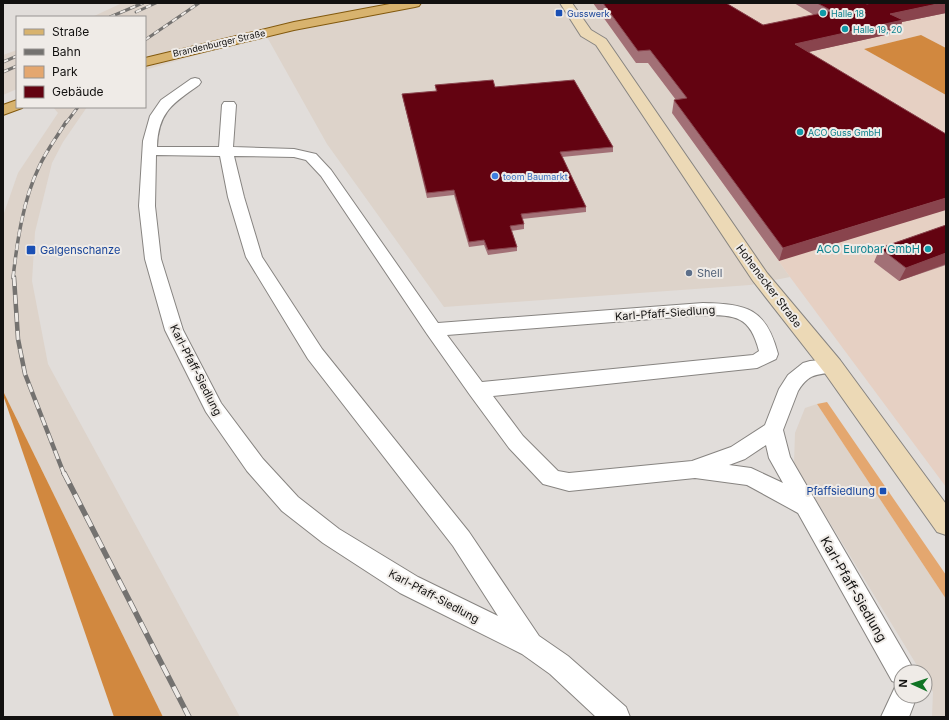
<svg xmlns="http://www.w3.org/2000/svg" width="949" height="720" font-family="Inter,sans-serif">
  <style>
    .built { fill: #ddd3ca }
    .industrial { fill: #e6d0c3 }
    .green { fill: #e4a76f }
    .forest { fill: #d1883f }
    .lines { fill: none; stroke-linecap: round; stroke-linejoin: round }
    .street-casing { stroke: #878481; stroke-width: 2 }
    .secondary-casing { stroke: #878481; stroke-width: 2 }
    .primary-casing { stroke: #82590e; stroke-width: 2 }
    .street { fill: #fff; fill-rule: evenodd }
    .secondary { fill: #ecd9b6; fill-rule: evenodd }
    .primary { fill: #d8b36e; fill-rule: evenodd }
    .rail-far3-casing { stroke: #747270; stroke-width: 3 }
    .rail-far2-casing { stroke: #747270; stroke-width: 3.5 }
    .rail-far1-casing { stroke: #747270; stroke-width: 4.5 }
    .rail-casing { stroke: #747270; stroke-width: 5.5 }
    .rail-far3 { stroke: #efebe7; stroke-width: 2; stroke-dasharray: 5.5; stroke-linecap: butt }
    .rail-far2 { stroke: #efebe7; stroke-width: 2.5; stroke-dasharray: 7; stroke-linecap: butt }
    .rail-far1 { stroke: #efebe7; stroke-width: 3; stroke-dasharray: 9; stroke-linecap: butt }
    .rail { stroke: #efebe7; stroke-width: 4; stroke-dasharray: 12; stroke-linecap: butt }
    .wall { fill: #a27076 }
    .shaded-wall { fill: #89444d }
    .building { fill: #630311; stroke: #89444d }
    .transit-dot { fill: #1a4fb4; stroke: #efebe7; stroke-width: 1.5 }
    .culture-dot { fill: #0f9aa8; stroke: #efebe7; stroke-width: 1.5 }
    .shop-dot { fill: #3f7fe0; stroke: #efebe7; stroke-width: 1.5 }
    .service-dot { fill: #5c6f8a; stroke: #efebe7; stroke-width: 1.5 }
    .labels { text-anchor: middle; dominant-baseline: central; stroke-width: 4; stroke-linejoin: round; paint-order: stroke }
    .far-transit-label { font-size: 9px; fill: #164399; stroke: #efebe7; text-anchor: start }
    .far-culture-label { font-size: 9px; fill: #0d838f; stroke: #efebe7; text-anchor: start }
    .far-street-label { font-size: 9px; fill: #121110; stroke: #efebe7 }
    .far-shop-label { font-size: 9px; fill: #366cbe; stroke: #efebe7; text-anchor: start }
    .culture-label { font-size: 11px; fill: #0d838f; stroke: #efebe7; text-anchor: end }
    .transit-label { font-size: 11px; fill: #164399; stroke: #efebe7; text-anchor: start }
    .service-label { font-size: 11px; fill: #4e5e75; stroke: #efebe7; text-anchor: start }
    .street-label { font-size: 11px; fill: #121110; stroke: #efebe7 }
    .near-street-label { font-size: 13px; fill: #121110; stroke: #efebe7 }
  </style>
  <rect width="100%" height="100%" fill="#e1ddda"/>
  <g class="built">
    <polygon points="122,3 593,3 648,63 684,111 672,113 790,277 750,285 444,307 327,144 267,37 218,49 145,70 145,17 92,17"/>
    <polygon points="17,50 17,89 3,95 3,55"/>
    <polygon points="53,107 87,107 63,142 52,163 35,232 32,281 48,364 240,717 163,717 3,391 3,216 18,173 58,113"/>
    <polygon points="817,404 946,599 946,717 932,717 933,692 925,679 925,672 921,672 794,464 795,433 805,408"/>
  </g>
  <polygon class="industrial" points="593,3 946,3 946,48 921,35 864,49 946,95 946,487 790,277 672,113 684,111 648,63 636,63"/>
  <polygon class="green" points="827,402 946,575 946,599 817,404"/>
  <g class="forest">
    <polygon points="921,35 946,48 946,95 864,49"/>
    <polygon points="3,391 163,717 114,717 3,395"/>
  </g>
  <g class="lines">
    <defs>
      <path id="street" d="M 195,78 L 199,79 L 201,82 L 199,85 C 174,103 158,111 157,147 L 219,147 L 222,105 L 224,102 L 234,102 L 236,105 L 233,147 L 294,149 L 316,154 L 331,170 L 438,323 L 703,303 C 747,304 766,308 778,354 L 776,359 L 757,368 L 493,396 L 523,436 L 558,471 L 569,473 L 692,461 L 731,447 L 765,425 L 779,389 L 788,375 L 803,363 L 810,361 L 832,359 L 839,361 L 842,366 L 839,371 C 820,376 811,370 798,391 L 783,430 L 790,457 L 910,663 L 914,672 L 901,672 L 901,696 L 917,696 L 909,717 L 881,717 L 895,687 L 900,684 L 892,681 L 798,513 L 747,485 L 695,478 L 569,491 L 543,484 L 509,448 L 470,395 L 427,334 L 321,176 L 306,160 L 294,157 L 234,156 L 244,197 L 262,257 L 322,349 L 469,532 L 539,636 L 568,656 L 626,707 L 630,717 L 596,717 L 550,674 L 522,654 L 400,593 L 323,543 L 282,511 L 247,471 L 206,412 L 165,330 L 145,259 L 139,206 L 143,141 L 150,116 L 161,100 L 191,79 ZM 156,155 L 220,156 L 228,197 L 246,257 L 308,359 L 453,546 L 498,616 L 418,577 L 339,529 L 298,497 L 263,459 L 221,403 L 183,330 L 161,259 L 155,206 ZM 703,315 C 736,315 750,316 759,351 L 753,355 L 482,382 L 447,335 ZM 766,445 L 769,458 L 783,483 L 751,468 L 729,465 L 745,459 Z"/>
      <polygon id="secondary" points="560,3 572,3 591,30 606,39 767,273 840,360 946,504 946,535 937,532 824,372 753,281 596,45 581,36"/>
      <g id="primary">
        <polygon points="395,3 421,3 419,6 415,7 294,30 145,66 145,58 294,22"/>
        <polygon points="17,100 17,107 23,107 22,108 3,115 3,105"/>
      </g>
    </defs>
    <use href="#street" class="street-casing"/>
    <use href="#secondary" class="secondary-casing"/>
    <use href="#primary" class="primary-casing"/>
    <use href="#street" class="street"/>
    <use href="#secondary" class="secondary"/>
    <use href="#primary" class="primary"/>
    <defs>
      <g id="rail-far3">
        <polyline points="136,12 156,3"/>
        <polyline points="110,17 143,3"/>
        <polyline points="145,40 199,3"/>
        <polyline points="3,62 17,56"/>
        <polyline points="3,72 17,66"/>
        <polyline points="66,123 78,107"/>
      </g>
      <path id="rail-far2" d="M 13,278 C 17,242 23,200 39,167 C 46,151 57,137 66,122"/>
      <polyline id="rail-far1" points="14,277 18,339 25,374 64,474"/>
      <polyline id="rail" points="64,473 189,717"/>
    </defs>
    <use href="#rail-far3" class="rail-far3-casing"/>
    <use href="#rail-far2" class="rail-far2-casing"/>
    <use href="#rail-far1" class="rail-far1-casing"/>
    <use href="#rail" class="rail-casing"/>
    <use href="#rail-far3" class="rail-far3"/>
    <use href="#rail-far2" class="rail-far2"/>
    <use href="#rail-far1" class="rail-far1"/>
    <use href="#rail" class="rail"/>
  </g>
  <g class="wall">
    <polygon points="593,3 726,3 763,25 814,15 794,3 865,3 867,4 946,3 946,13 902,22 899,32 808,52 946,134 779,261 672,113 674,100 676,100 648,63 636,63"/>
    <polygon points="435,85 495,87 613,147 613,152 562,157 586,207 586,212 522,219 524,224 524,229 511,231 517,247 517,251 488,255 484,245 469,247 454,195 427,198 403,99 402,94 436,92"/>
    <polygon points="946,225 946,265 899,281 874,262 880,248"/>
  </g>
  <g class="shaded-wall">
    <polygon points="942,3 946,3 946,13 902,22 899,32 791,56 795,44 890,14"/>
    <polygon points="946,198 946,210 779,261 783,248"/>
    <polygon points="946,253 946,264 899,281 906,268"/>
  </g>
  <g class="building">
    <polygon points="603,3 726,3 763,25 832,11 817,3 865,3 867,4 871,3 942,3 890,14 903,20 795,44 946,134 946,198 783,248 674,100 687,98 650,50 638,51"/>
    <polygon points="493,80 495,87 574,80 613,147 560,152 586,207 521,214 524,224 510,226 517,247 488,250 484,240 469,242 454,190 427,193 402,94 437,91 435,85"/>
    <polygon points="946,225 946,253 906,268 880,248"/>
  </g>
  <g class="transit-dot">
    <rect x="555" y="9" width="8" height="8" rx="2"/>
    <rect x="26" y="245" width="10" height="10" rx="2"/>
    <rect x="879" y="487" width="8" height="8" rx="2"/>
  </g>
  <g class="culture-dot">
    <circle cx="823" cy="13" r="4"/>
    <circle cx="845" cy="29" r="4"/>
    <circle cx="800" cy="132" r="4"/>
    <circle cx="928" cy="249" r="4"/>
  </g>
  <circle class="shop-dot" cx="495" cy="176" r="4"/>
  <circle class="service-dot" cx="689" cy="273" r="4"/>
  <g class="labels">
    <g class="far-transit-label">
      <text x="567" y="13">Gusswerk</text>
    </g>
    <g class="far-culture-label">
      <text x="831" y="13">Halle 18</text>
      <text x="853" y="29">Halle 19, 20</text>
      <text x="808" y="132">ACO Guss GmbH</text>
    </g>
    <g class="far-street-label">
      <text transform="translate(219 43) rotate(-13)">Brandenburger Straße</text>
    </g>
    <g class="far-shop-label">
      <text x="503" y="176">toom Baumarkt</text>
    </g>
    <g class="culture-label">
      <text x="920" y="249">ACO Eurobar GmbH</text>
    </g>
    <g class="transit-label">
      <text x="40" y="250">Galgenschanze</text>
      <text x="875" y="491" text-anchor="end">Pfaffsiedlung</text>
    </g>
    <g class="service-label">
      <text x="697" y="273">Shell</text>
    </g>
    <g class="street-label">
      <text transform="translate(769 286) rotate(53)">Hohenecker Straße</text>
      <text transform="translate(665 313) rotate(-4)">Karl-Pfaff-Siedlung</text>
      <text transform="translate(196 370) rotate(63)">Karl-Pfaff-Siedlung</text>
      <text transform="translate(434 596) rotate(28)">Karl-Pfaff-Siedlung</text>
    </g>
    <g class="near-street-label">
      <text transform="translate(854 589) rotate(60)">Karl-Pfaff-Siedlung</text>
    </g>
  </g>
  <rect width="949" height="720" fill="none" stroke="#121110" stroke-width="8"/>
  <rect x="16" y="16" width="130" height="92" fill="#efebe7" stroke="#979491"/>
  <rect x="24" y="29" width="20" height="6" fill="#d8b36e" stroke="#979491"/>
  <text x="52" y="36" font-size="12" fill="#121110">Straße</text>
  <rect x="24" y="49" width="20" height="6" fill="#747270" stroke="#979491"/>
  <text x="52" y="56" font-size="12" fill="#121110">Bahn</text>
  <rect x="24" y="66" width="20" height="12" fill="#e4a76f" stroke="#979491"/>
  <text x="52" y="76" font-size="12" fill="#121110">Park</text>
  <rect x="24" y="86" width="20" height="12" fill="#630311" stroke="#979491"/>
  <text x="52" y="96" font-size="12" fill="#121110">Gebäude</text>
  <g transform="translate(913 684) rotate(273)"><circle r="19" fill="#efebe7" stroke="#979491"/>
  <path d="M0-3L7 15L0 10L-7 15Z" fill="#0f7324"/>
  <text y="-6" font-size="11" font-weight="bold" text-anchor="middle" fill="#121110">N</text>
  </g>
</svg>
